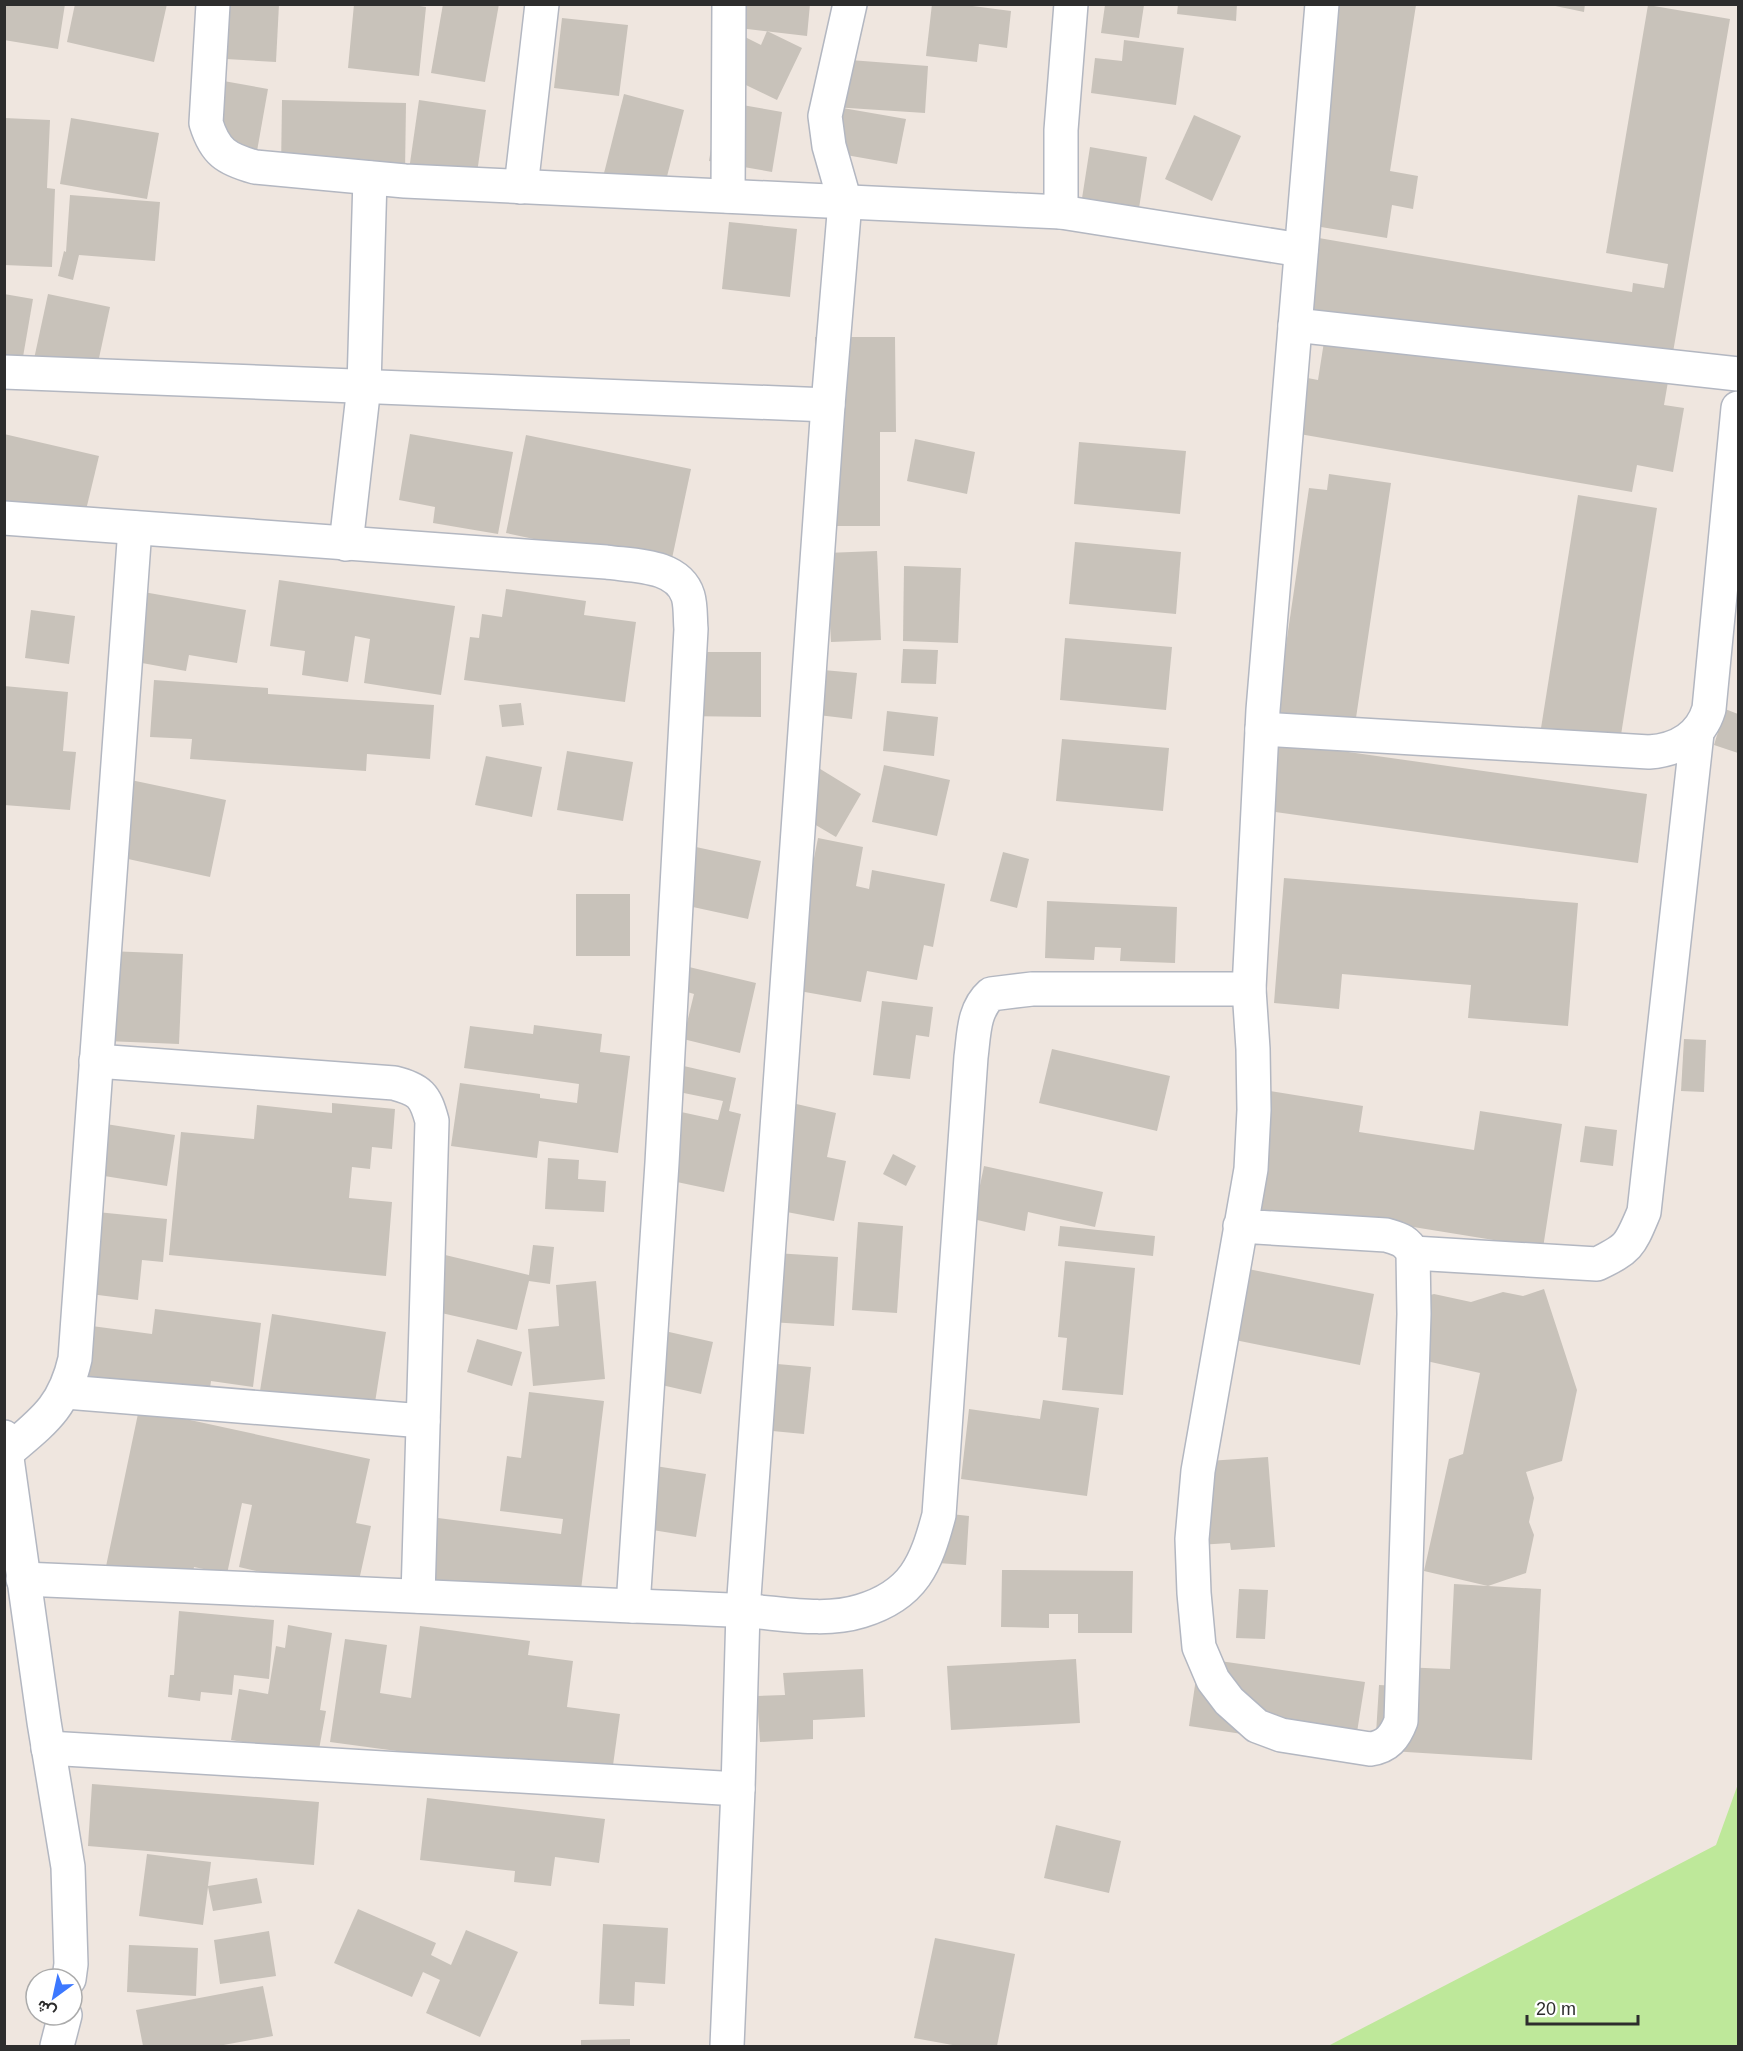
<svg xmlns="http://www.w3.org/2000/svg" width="1743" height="2051" font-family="Arial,Vazirmatn,sans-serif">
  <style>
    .green { fill: #bee89a }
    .building { fill: #c8c2ba }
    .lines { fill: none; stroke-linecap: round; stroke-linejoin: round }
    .minor-casing { stroke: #b3b7c1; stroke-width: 36 }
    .secondary-casing { stroke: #b3b7c1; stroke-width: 36 }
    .minor { stroke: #fff; stroke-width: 33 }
    .secondary { stroke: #fff; stroke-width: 33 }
  </style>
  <rect width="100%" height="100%" fill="#efe6df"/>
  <polygon class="green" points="1738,1784 1738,2046 1328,2046 1716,1845"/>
  <g class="building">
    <polygon points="4,4 65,4 58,49 4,40"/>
    <polygon points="75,4 167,4 154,62 67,42"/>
    <polygon points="212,4 279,4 276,62 209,58"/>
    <polygon points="354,4 407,4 426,7 419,76 348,68"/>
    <polygon points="443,4 499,4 485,82 431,73"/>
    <polygon points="724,4 810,4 807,36 722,26"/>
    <polygon points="932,4 957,4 1011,11 1007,48 979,44 977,62 926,56"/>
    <polygon points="1178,4 1237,4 1236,21 1177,14"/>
    <polygon points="1546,4 1585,4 1584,12"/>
    <polygon points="1105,5 1144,5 1139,38 1101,33"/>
    <polygon points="1337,5 1416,5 1390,171 1418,176 1413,209 1392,205 1387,238 1303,224"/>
    <polygon points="1648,5 1730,19 1664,405 1684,408 1673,472 1637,465 1632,492 1288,432 1297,376 1318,380 1326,329 1298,324 1313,237 1632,292 1633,283 1664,288 1668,264 1606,253"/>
    <polygon points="562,18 628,25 619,96 554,88"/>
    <polygon points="767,31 802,48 777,100 721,73 739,34 761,45"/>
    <polygon points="1124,40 1184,48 1176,105 1091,93 1095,58 1122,61"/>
    <polygon points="837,59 928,66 925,113 833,107"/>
    <polygon points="218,80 268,89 254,168 205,160"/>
    <polygon points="624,94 684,110 662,196 602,181"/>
    <polygon points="282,100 406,103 405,173 281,170"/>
    <polygon points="419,100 486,110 476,180 409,170"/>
    <polygon points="719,101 782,112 772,172 709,161"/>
    <polygon points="837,107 906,119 897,164 829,152"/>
    <polygon points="1194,115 1241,136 1212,201 1165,179"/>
    <polygon points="4,118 50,120 47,188 55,189 52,267 4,265"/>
    <polygon points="71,118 159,133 147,199 60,184"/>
    <polygon points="1090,147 1147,157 1137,221 1080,211"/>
    <polygon points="70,195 160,202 155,261 79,255 73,280 58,276 64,251 66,252"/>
    <polygon points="729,222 797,229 790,297 722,289"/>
    <polygon points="4,294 33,299 19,380 4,378"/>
    <polygon points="48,294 110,307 96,372 34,359"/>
    <polygon points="815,337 895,337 896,432 880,432 880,526 816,526"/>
    <polygon points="4,434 99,456 86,510 4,512"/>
    <polygon points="410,434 513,452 498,534 433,523 435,507 399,500"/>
    <polygon points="526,435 691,469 670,568 506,533"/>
    <polygon points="915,439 975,452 967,494 907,481"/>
    <polygon points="1079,442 1186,451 1180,514 1074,504"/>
    <polygon points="1329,474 1391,483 1353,738 1274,727 1309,488 1327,490"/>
    <polygon points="1578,495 1657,508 1617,760 1538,747"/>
    <polygon points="1075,542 1181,552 1176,614 1069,604"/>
    <polygon points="877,551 881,640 831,642 826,553"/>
    <polygon points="904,566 961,568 958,643 903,641"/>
    <polygon points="279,580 455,606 441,695 364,683 370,639 355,636 348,682 302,675 305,651 270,646"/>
    <polygon points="506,589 586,601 584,615 636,622 625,702 464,680 470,637 479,638 482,614 502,617"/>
    <polygon points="132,590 246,610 237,663 189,655 186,671 120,659"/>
    <polygon points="31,610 75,616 69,664 25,658"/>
    <polygon points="1065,638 1172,647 1166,710 1060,700"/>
    <polygon points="903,649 938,650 936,684 901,683"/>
    <polygon points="680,652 761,652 761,717 681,716"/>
    <polygon points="823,670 857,673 852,719 818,715"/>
    <polygon points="154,680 268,688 268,694 434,705 430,759 367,754 366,771 190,759 192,739 150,737"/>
    <polygon points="4,686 68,692 63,751 76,752 70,810 4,805"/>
    <polygon points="521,703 524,725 502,727 499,705"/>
    <polygon points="1725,709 1738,714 1738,753 1714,745"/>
    <polygon points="887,711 938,717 934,756 883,751"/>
    <polygon points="1062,739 1169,748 1163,811 1056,801"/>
    <polygon points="1263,740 1647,794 1638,863 1254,809"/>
    <polygon points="567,751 633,762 623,821 557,810"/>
    <polygon points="486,756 542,767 532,817 475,805"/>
    <polygon points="884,765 950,780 937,836 872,822"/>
    <polygon points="817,767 861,794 836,837 792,811"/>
    <polygon points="126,779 226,800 210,877 110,855"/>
    <polygon points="818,838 863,847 856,886 869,889 872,870 945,884 933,947 924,945 917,980 867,971 861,1002 788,989"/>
    <polygon points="682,844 761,861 748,919 670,902"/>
    <polygon points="1003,852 1029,859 1017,908 990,901"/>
    <polygon points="1284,878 1578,903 1568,1026 1468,1018 1471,985 1342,974 1339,1009 1274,1003"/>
    <rect x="576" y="894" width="54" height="62"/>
    <polygon points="1047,901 1177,907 1175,963 1120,961 1121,948 1095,947 1094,960 1045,958"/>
    <polygon points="108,951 183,954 179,1044 106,1041"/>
    <polygon points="689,967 756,983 740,1053 683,1039 694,994 684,991"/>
    <polygon points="882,1001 933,1007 929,1037 916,1035 910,1079 873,1075"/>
    <polygon points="534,1025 602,1034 600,1052 630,1056 618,1153 539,1141 537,1158 451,1146 460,1083 540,1094 540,1098 577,1103 579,1084 464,1068 470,1026 533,1034"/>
    <polygon points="1684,1039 1706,1040 1704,1092 1681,1091"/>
    <polygon points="1052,1049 1170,1076 1157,1131 1039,1103"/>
    <polygon points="675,1064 736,1078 729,1111 741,1114 724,1192 658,1178 672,1110 718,1120 723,1101 669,1090"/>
    <polygon points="1270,1091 1363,1106 1359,1132 1474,1150 1480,1111 1562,1124 1543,1248 1401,1225 1400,1233 1251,1208"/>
    <polygon points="332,1103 395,1109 392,1149 372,1147 370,1169 352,1167 349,1198 392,1202 386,1276 169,1255 181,1132 254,1139 257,1105 332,1113"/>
    <polygon points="792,1103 836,1113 827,1157 846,1161 834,1221 771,1209"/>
    <polygon points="106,1124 175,1135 167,1186 98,1175"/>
    <polygon points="1585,1126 1617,1130 1613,1166 1580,1162"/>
    <polygon points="893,1154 916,1166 906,1186 883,1174"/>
    <polygon points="548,1158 579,1160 578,1179 606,1181 604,1212 545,1209"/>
    <polygon points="984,1166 1103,1192 1095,1227 1028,1212 1025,1231 973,1219"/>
    <polygon points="97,1212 167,1219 163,1262 142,1260 138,1300 90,1294"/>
    <polygon points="858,1222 903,1226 897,1313 852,1310"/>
    <polygon points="1060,1226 1155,1236 1153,1256 1058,1246"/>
    <polygon points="533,1245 554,1247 550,1284 529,1281 517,1330 428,1310 441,1254 529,1275"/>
    <polygon points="775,1253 838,1257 834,1326 770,1322"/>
    <polygon points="1065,1261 1135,1268 1123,1395 1062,1390 1067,1338 1058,1337"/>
    <polygon points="1238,1267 1374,1294 1360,1365 1225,1338"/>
    <polygon points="596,1281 605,1379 533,1386 528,1329 559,1326 556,1285"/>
    <polygon points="1544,1289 1577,1390 1562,1461 1526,1472 1534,1498 1529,1522 1534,1535 1526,1573 1488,1586 1424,1571 1449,1459 1463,1454 1480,1373 1404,1356 1416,1299 1434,1294 1471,1302 1503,1292 1523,1296"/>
    <polygon points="155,1309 261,1323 253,1387 211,1381 208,1402 62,1383 69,1323 152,1334"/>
    <polygon points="272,1314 386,1332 374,1409 260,1391"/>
    <polygon points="656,1329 713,1342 701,1394 644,1381"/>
    <polygon points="477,1339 522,1352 512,1386 467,1372"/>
    <polygon points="766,1363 811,1367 804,1434 761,1430"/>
    <polygon points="529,1392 604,1401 579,1606 406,1584 415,1515 561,1534 563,1519 500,1511 507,1456 521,1458"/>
    <polygon points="1043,1400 1099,1408 1087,1496 961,1479 969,1409 1040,1419"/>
    <polygon points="139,1409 370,1459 356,1523 371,1526 356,1594 239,1567 252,1505 242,1503 227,1574 194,1567 188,1593 104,1576"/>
    <polygon points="1268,1457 1275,1547 1231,1550 1230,1543 1198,1545 1193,1462"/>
    <polygon points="649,1465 706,1474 696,1537 640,1528"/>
    <polygon points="942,1513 969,1516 966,1565 938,1563"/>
    <polygon points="1002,1570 1133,1571 1132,1633 1078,1633 1078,1614 1049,1614 1049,1628 1001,1627"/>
    <polygon points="1454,1584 1541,1589 1532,1760 1375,1750 1379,1685 1400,1686 1400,1667 1450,1669"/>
    <polygon points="1239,1589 1268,1590 1265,1639 1236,1638"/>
    <polygon points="179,1611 274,1620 269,1679 234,1675 232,1695 201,1692 200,1701 168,1697 170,1675 174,1675"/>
    <polygon points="288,1625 332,1633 320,1710 326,1711 318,1755 231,1740 239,1689 268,1694 276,1646 285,1648"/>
    <polygon points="420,1626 530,1641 528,1655 573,1661 567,1707 620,1714 611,1780 330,1742 345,1639 387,1645 380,1693 411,1698"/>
    <polygon points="1199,1658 1365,1682 1354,1751 1189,1726"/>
    <polygon points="1076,1659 1080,1723 951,1730 947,1666"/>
    <polygon points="863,1669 865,1717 813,1720 813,1739 760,1742 757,1696 785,1695 783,1673"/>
    <polygon points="92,1784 319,1802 314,1865 88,1846"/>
    <polygon points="427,1798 605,1819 599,1863 555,1857 551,1886 514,1882 515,1871 420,1860"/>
    <polygon points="1056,1825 1121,1841 1109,1893 1044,1878"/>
    <polygon points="147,1854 211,1862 208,1886 257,1878 262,1903 213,1911 208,1887 203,1925 139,1916"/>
    <polygon points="358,1909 436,1943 431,1955 451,1965 466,1930 518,1952 480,2037 426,2013 440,1980 423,1972 412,1997 334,1963"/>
    <polygon points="603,1924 668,1928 665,1984 635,1982 634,2006 599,2004"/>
    <polygon points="269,1931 276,1976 220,1984 214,1940"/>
    <polygon points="935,1938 1015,1954 997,2046 958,2046 914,2038"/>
    <polygon points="129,1945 198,1948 196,1996 127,1992"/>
    <polygon points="263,1986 273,2036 218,2046 143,2046 136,2010"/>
    <polygon points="630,2039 630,2046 581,2046 581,2040"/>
  </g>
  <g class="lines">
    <defs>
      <g id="minor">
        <path d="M 213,4 L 206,123 C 215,152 226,159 255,167 L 405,181 L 1061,212 L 1301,250"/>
        <polyline points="521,187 542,4"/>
        <polyline points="728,196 729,4"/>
        <polyline points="1061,212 1061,130 1071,4"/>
        <polyline points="1295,325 1738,374"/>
        <polyline points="4,372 828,405"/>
        <path d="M 4,518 L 606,562 C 633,566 678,564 688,596 C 691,606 690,619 691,629 L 662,1163 L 633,1606"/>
        <polyline points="346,544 364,386 370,178"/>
        <path d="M 1262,729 L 1649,752 C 1678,750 1701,736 1709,709 L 1738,408"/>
        <path d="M 96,1061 L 394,1083 C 420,1090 425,1095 432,1121 L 418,1596"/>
        <path d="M 1240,1226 L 1386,1235 C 1399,1239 1406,1240 1413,1253 L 1414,1314 L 1401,1721 C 1395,1737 1387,1747 1370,1749 L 1281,1735 L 1257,1726 L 1229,1701 L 1213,1680 L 1199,1647 L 1194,1593 L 1192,1539 L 1198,1471 L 1251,1169 L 1254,1110 L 1253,1049 L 1249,989"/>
        <path d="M 1413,1253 L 1597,1264 C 1630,1248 1630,1245 1644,1212 L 1697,733"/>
        <polyline points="66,1392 423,1421"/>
        <path d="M 6,1453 C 42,1422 64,1408 75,1359 L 135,528"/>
        <path d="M 23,1579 C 226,1588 429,1596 632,1606 C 671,1607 710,1609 749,1611 C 786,1614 826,1622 861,1611 C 914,1595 926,1564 939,1515 L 971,1057 C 974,1035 973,1010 991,994 L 1032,989 L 1249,989 L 1263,710 L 1322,4"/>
        <polyline points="48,1748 738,1789"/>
        <polyline points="727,2046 738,1789 743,1611 828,405 845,202 829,146 825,116 850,4"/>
      </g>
      <g id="secondary">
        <polyline points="4,1437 44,1722 68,1867 71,1964 69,1979"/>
        <polyline points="57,2046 65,2015"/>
      </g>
    </defs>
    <use href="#minor" class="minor-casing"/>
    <use href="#secondary" class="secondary-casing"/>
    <use href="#minor" class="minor"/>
    <use href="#secondary" class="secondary"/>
  </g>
  <rect width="1743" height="2051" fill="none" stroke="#2d2d2d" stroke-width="12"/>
  <g transform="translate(54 1997) rotate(213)"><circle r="28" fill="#ffffff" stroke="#ababab" stroke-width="1.5"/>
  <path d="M0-4.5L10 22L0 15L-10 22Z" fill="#3c78ff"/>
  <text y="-9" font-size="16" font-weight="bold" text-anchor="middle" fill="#2d2d2d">ش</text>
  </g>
  <path d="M1527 2015v9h111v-9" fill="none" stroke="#2d2d2d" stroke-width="3"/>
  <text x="1536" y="2015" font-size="18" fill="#2d2d2d" stroke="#ffffff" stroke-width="4.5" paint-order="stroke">20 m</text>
</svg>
